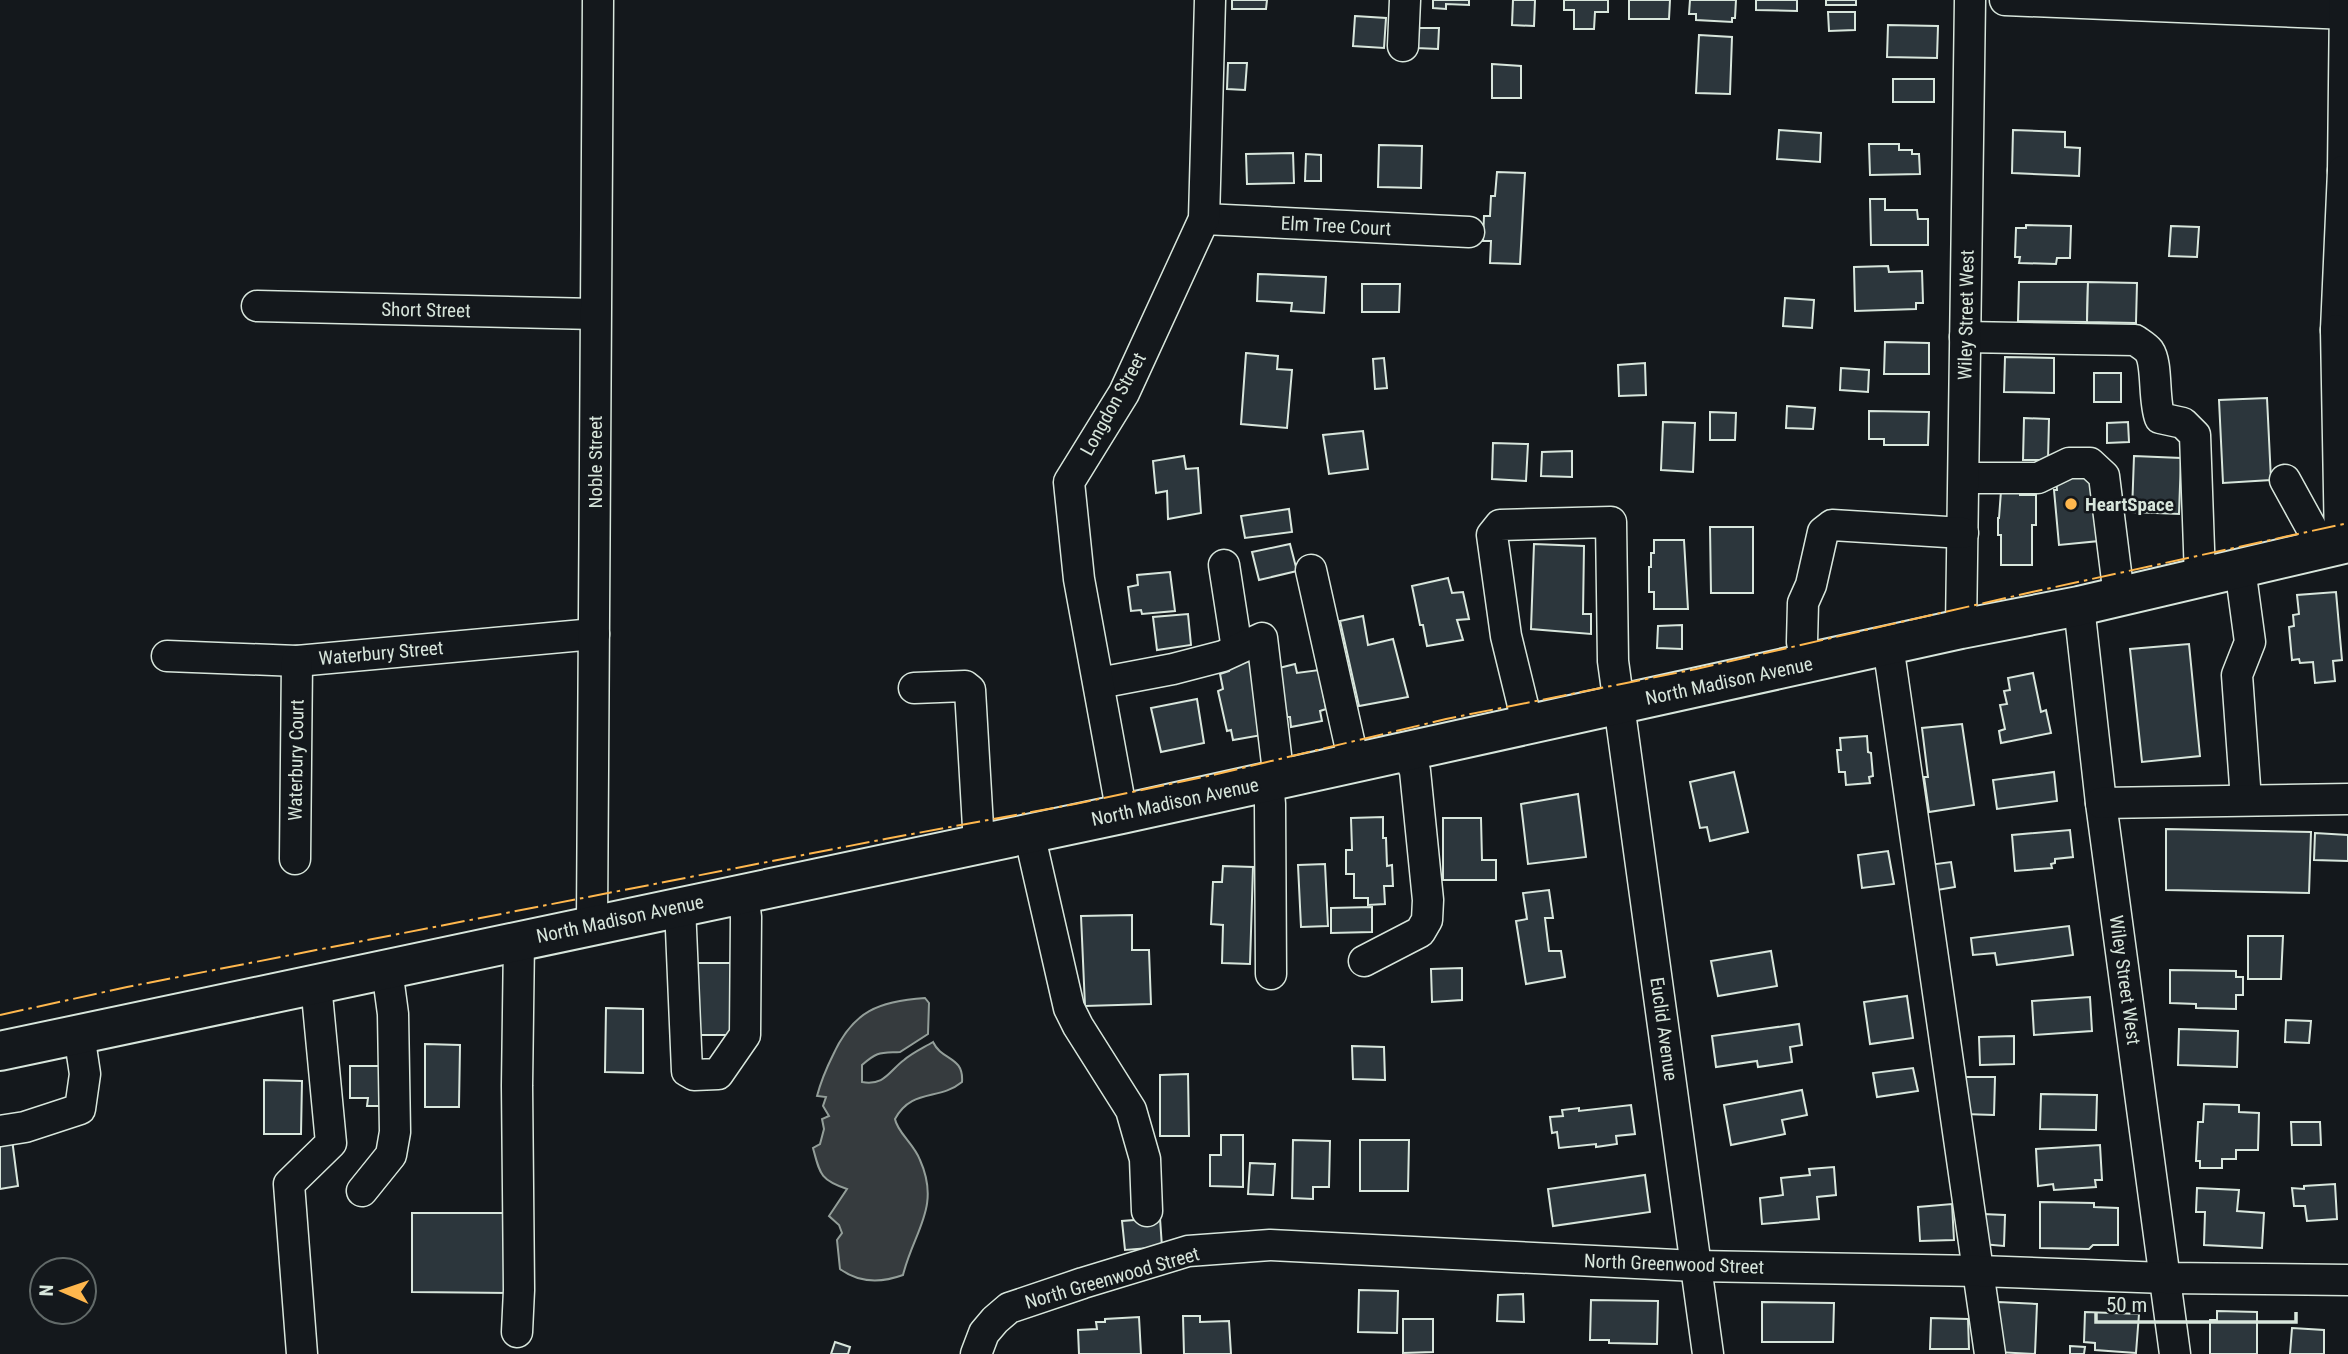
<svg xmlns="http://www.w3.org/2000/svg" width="2348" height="1354" font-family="'Roboto Condensed',sans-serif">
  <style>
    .water { fill: #363b3e; stroke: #939e99; stroke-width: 2 }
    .building { fill: #2c363c; stroke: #d8e6dc; stroke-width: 2 }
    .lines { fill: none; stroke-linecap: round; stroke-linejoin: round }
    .minor-casing { stroke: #d8e6dc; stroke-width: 33 }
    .major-casing { stroke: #d8e6dc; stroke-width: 42 }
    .minor { stroke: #14181c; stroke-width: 30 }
    .major { stroke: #14181c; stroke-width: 38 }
    .power { stroke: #ffb74d; stroke-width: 2; stroke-dasharray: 24 5 3.5 5; stroke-linecap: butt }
    .poi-dot { fill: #ffb74d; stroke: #14181c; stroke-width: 2.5 }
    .labels { text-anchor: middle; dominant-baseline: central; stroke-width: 5; stroke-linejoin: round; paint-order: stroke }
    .street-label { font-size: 19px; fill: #d8e6dc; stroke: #14181c }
    .poi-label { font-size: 19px; font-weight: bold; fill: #d8e6dc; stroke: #14181c; text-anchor: start }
  </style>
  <rect width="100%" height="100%" fill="#14181c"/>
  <path class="water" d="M 925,998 L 929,1003 L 928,1034 L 900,1052 C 880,1053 878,1051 862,1065 L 862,1082 C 885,1086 889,1071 904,1060 C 912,1053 923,1048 933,1042 C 942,1061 964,1056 962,1082 C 939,1101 912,1088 895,1119 C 897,1132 914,1144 920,1160 C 941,1207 914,1231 903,1275 C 881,1283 859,1283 840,1269 L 837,1240 L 842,1233 L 839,1225 L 829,1216 L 847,1189 C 820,1180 820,1174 813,1148 L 820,1144 L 824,1129 L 822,1119 L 829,1116 L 823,1106 L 826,1097 L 817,1096 C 821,1081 826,1069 833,1055 C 853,1011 879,1001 925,998 Z"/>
  <g class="building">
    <polygon points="1232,0 1267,0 1266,9 1232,9"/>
    <polygon points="1433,0 1469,0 1469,5 1446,4 1446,9 1433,8"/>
    <polygon points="1513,0 1535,0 1534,26 1512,25"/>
    <polygon points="1564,0 1608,0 1608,12 1595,12 1594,29 1574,29 1574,10 1564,10"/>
    <polygon points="1629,0 1670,0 1669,19 1629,19"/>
    <polygon points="1690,0 1736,0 1735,18 1732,18 1732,22 1696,20 1696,14 1689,14"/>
    <polygon points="1756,0 1797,0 1797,11 1756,10"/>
    <rect x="1826" y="0" width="30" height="5"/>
    <polygon points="1828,12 1855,12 1855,30 1829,31"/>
    <polygon points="1355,16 1386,18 1384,48 1353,46"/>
    <polygon points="1888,25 1938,26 1937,58 1887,57"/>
    <polygon points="1418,28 1439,28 1438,49 1417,48"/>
    <polygon points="1699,35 1732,37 1730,94 1696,93"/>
    <polygon points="1228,63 1247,63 1245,90 1227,89"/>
    <polygon points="1492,64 1521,66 1521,98 1492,98"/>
    <rect x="1893" y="79" width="41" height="23"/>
    <polygon points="1779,130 1821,133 1820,162 1777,159"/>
    <polygon points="2013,130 2065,132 2065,147 2080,148 2079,176 2012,173"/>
    <polygon points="1869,144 1899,144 1899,150 1912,150 1912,154 1919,154 1920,174 1870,175"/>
    <polygon points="1379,145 1422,146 1421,188 1378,187"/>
    <polygon points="1293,153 1294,183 1247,184 1246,154"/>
    <polygon points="1306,154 1321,155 1321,181 1305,181"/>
    <polygon points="1497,172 1525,173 1520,264 1490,263 1491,241 1483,241 1484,216 1490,216 1491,196 1495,196"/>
    <polygon points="1870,199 1885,199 1885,210 1917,210 1918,219 1928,219 1928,245 1871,245"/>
    <polygon points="2026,225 2071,226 2070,258 2057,258 2056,264 2019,263 2020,257 2015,257 2016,228 2026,228"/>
    <polygon points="2171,226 2199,227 2197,257 2169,256"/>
    <polygon points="1888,266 1889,272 1922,271 1923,303 1916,303 1916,309 1855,311 1854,267"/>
    <polygon points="1258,274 1326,277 1324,313 1291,311 1292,303 1257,301"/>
    <polygon points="2019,282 2088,282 2087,322 2018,321"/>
    <polygon points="2088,282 2137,283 2136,323 2087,322"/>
    <polygon points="1362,284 1400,284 1399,312 1362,312"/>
    <polygon points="1785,298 1814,300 1812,328 1783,326"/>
    <polygon points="1885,342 1929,343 1929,374 1884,374"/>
    <polygon points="1246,353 1278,356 1277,369 1292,370 1287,428 1241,424"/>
    <polygon points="2005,357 2054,358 2054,393 2004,392"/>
    <polygon points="1384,358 1387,388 1375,389 1373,359"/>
    <polygon points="1645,363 1646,395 1619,396 1618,365"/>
    <polygon points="1841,368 1869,370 1868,392 1840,390"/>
    <rect x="2094" y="373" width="27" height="29"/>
    <polygon points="2267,398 2271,480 2223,483 2219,400"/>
    <polygon points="1787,406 1815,408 1813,429 1786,428"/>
    <polygon points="1869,411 1929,412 1928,445 1884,445 1884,439 1869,439"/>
    <polygon points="1710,412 1736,413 1735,440 1710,440"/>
    <polygon points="2024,418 2049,419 2048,460 2023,460"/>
    <polygon points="1663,422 1695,423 1693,472 1661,470"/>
    <polygon points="2128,422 2129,442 2107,443 2107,423"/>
    <polygon points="1363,431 1368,469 1329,474 1323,435"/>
    <polygon points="1493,443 1528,444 1526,481 1492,479"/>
    <polygon points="1572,451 1572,477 1541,476 1542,452"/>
    <polygon points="1184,456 1186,469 1198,468 1201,513 1168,519 1167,491 1156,493 1153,461"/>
    <polygon points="2134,456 2181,458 2179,514 2132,512"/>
    <polygon points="2092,475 2099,541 2059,545 2054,490 2057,490 2056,478"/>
    <polygon points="2001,491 2020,491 2020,495 2036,495 2036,525 2032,525 2032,565 2001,565 2001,535 1998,535 1998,518 1999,518"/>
    <polygon points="1289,509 1292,532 1245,538 1241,516"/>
    <polygon points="1710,527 1753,527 1753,593 1711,593"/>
    <polygon points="1654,540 1684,540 1688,609 1654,609 1654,592 1649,592 1649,567 1651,567 1651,553 1654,553"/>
    <polygon points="1290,544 1297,571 1259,580 1252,552"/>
    <polygon points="1534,544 1584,546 1583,614 1591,614 1591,634 1531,629"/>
    <polygon points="1170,572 1175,611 1142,614 1141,610 1131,611 1128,587 1138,585 1137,575"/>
    <polygon points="1448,578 1452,593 1463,592 1469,619 1457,620 1463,640 1427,646 1423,625 1420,625 1412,586"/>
    <polygon points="2336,592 2342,660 2333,661 2335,681 2315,683 2313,662 2300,663 2299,659 2292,660 2289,627 2294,626 2293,615 2299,614 2297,595"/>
    <polygon points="1188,614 1191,645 1157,650 1153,617"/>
    <polygon points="1363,616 1368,645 1393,639 1408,697 1359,706 1340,621"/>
    <polygon points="1682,625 1682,649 1657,648 1658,626"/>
    <polygon points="2189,644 2200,756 2142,762 2130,649"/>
    <polygon points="1251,657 1262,735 1233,740 1231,730 1227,731 1218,691 1223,689 1220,674 1229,671 1228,665"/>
    <polygon points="1295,664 1297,673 1319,670 1326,709 1320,711 1322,721 1291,727 1290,717 1287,717 1283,697 1279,668"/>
    <polygon points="2033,673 2041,712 2046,710 2051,733 2001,743 1999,731 2005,729 2000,705 2007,704 2004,691 2010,690 2008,678"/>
    <polygon points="1197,699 1204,743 1161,752 1151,708"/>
    <polygon points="1962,724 1974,805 1929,812 1924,777 1928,777 1922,728"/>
    <polygon points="1867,736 1868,752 1871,753 1873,776 1869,777 1870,783 1846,785 1845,772 1839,772 1837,750 1841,750 1840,738"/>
    <polygon points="1734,772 1748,832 1710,841 1707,827 1700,828 1690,782"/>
    <polygon points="2054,772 2057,801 1997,809 1993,780"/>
    <polygon points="1578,794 1586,857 1528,864 1521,804"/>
    <polygon points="1383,817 1383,838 1386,838 1387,866 1392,865 1393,886 1384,886 1385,904 1368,905 1368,898 1354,898 1354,874 1346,874 1346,850 1352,850 1351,818"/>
    <polygon points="1443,818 1481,818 1482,860 1496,860 1496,880 1443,880"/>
    <polygon points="2166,829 2311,832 2309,893 2166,890"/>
    <polygon points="2070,830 2073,857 2055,859 2055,863 2051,864 2052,868 2015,871 2012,835"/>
    <polygon points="2315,833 2348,835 2348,861 2314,860"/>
    <polygon points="1888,851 1894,884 1862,888 1858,855"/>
    <polygon points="1951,862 1955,887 1931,891 1928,865"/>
    <polygon points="1325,864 1328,926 1301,927 1298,865"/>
    <polygon points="1223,866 1253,867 1250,964 1222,963 1223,925 1211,924 1213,882 1222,882"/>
    <polygon points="1549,890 1553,918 1545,918 1549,951 1561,951 1565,977 1526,984 1516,921 1527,919 1523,893"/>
    <polygon points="1372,907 1372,932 1331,933 1331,908"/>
    <polygon points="1132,915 1132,950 1149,950 1151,1004 1085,1006 1081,916"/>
    <polygon points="2069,926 2073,955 1997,965 1995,953 1973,955 1971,938"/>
    <polygon points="2248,936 2283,936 2281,979 2248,979"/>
    <polygon points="1771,951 1777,986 1718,996 1711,961"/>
    <polygon points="696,963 735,963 734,1035 695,1035"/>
    <polygon points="1462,968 1462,1000 1432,1002 1431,969"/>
    <polygon points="2170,970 2236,971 2236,977 2243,977 2243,995 2236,995 2236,1009 2196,1008 2196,1004 2170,1003"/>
    <polygon points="1907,996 1913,1038 1870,1044 1864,1002"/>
    <polygon points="2090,997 2092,1031 2034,1035 2032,1001"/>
    <polygon points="606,1008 643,1009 643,1073 605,1072"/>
    <polygon points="2286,1020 2311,1021 2309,1043 2285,1042"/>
    <polygon points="1799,1024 1802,1045 1790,1047 1792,1062 1758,1067 1757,1061 1716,1067 1712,1036"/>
    <polygon points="2179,1029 2238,1031 2237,1067 2178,1065"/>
    <polygon points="2014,1036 2014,1064 1980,1065 1979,1037"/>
    <polygon points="425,1044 460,1045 459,1107 425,1107"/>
    <polygon points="1352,1046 1384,1047 1385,1080 1353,1079"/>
    <polygon points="350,1066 386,1066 386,1106 367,1106 368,1098 350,1098"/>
    <polygon points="1913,1068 1918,1091 1877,1097 1873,1073"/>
    <polygon points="1188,1074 1189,1136 1160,1136 1160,1075"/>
    <polygon points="1965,1077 1995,1077 1994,1115 1964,1114"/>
    <polygon points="264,1080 302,1081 301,1134 264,1134"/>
    <polygon points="1802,1090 1807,1115 1782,1120 1785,1134 1731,1145 1724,1105"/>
    <polygon points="2041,1094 2097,1095 2096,1130 2040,1129"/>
    <polygon points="2204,1104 2239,1105 2239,1112 2259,1113 2258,1150 2236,1150 2236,1159 2222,1159 2222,1168 2200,1168 2200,1161 2196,1161 2198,1122 2203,1122"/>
    <polygon points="1631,1105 1635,1134 1616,1136 1617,1144 1596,1147 1596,1144 1559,1148 1557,1132 1552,1133 1550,1117 1563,1116 1562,1110 1579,1108 1579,1111"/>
    <polygon points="2291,1122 2320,1122 2321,1145 2292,1145"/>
    <polygon points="1221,1135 1243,1135 1243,1187 1210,1186 1210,1155 1221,1155"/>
    <polygon points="12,1139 18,1186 0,1189 0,1141"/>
    <polygon points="1293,1140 1330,1141 1329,1187 1313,1187 1313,1199 1292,1198"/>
    <polygon points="1360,1140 1409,1140 1408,1191 1360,1191"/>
    <polygon points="2100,1145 2102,1180 2095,1180 2096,1187 2054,1190 2053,1184 2038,1186 2036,1149"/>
    <polygon points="1250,1163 1275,1164 1273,1195 1248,1194"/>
    <polygon points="1834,1167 1836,1195 1817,1197 1819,1219 1762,1224 1760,1198 1783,1195 1781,1178 1810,1175 1809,1169"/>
    <polygon points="1645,1175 1650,1212 1553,1226 1548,1189"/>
    <polygon points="2335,1184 2337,1219 2307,1221 2305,1206 2294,1206 2292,1188 2304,1189 2304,1186"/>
    <polygon points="2197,1188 2239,1190 2237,1211 2264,1213 2262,1248 2204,1245 2205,1212 2196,1212"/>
    <polygon points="2040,1202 2094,1203 2094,1207 2118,1208 2118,1245 2093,1245 2089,1249 2040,1248"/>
    <polygon points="1952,1204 1954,1240 1920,1241 1918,1207"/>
    <polygon points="412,1213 510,1213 509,1293 412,1292"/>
    <polygon points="1983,1214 2005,1215 2004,1246 1982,1244"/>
    <polygon points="1160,1218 1162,1247 1125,1250 1122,1221"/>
    <polygon points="1359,1290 1398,1291 1397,1333 1358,1332"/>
    <polygon points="1523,1294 1524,1322 1497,1321 1498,1295"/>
    <polygon points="1591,1300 1658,1301 1657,1344 1609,1343 1609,1340 1590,1340"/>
    <polygon points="1762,1302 1834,1303 1833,1342 1762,1342"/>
    <polygon points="1998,1302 2037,1304 2035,1354 1996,1352"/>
    <polygon points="2217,1311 2257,1312 2257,1354 2210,1354 2210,1320 2217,1320"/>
    <polygon points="2085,1312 2139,1314 2136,1353 2095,1350 2095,1343 2084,1342"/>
    <polygon points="1183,1316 1200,1316 1200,1322 1229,1321 1231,1354 1184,1354"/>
    <polygon points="1139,1317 1141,1354 1079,1354 1078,1330 1097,1329 1096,1322 1105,1322 1105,1319"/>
    <polygon points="1931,1318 1968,1319 1969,1349 1930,1349"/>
    <polygon points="1403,1319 1433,1319 1433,1352 1403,1353"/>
    <polygon points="2292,1328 2324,1330 2324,1354 2290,1354"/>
    <polygon points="835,1342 850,1347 848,1354 831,1354"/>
    <polygon points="2070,1346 2085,1347 2084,1354 2070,1354"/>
  </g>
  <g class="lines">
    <defs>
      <g id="minor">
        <polyline points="2005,0 2348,14"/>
        <polyline points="1403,46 1405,0"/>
        <polyline points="2343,171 2345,0"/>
        <polyline points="2348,171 2343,171 2336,330 2348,330"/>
        <polyline points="1204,219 1469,232"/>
        <polyline points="257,306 595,314"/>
        <polyline points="2336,330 2340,545"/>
        <path d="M 1965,337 L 2135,340 C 2139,343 2146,347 2149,351 C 2158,364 2153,400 2160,418 L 2183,423 L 2195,435 L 2200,577"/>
        <polyline points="1964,478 2038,478 2069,463 2090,463 2104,476 2119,596"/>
        <polyline points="2285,480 2323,549"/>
        <polyline points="1224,565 1237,649"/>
        <polyline points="2240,568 2250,642 2237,675 2246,800"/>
        <polyline points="1311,570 1354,763"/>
        <polyline points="2079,606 2101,803 2175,1354"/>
        <polyline points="1961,629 1970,0"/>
        <polyline points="1888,645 1990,1354"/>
        <polyline points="167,656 297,661 594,634"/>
        <polyline points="1807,664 1802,642 1803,603 1811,585 1823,532 1832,525 1963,533"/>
        <polyline points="1099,683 1173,669 1223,656 1262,638 1279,780"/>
        <polyline points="914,688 965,686 970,690 979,844"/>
        <polyline points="1528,726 1506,636 1492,535 1500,525 1611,522 1613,661 1708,1354"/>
        <polyline points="1268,782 1270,804 1271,974"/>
        <polyline points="2101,803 2348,799"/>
        <polyline points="1122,814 1079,579 1069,482 1124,393 1204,219 1210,0"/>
        <polyline points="1029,833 1069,1008 1078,1026 1131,1110 1145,1159 1147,1211"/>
        <polyline points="295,859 297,661"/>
        <polyline points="680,906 687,1071 694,1075 718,1074 745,1035 746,917 743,893"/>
        <polyline points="592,924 598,0"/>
        <polyline points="1364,961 1420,932 1427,920 1428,900 1415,771 1407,752"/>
        <polyline points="0,1131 25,1127 80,1109 85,1074 79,1034"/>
        <polyline points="362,1191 391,1155 395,1132 393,1014 387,969"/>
        <polyline points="517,1332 519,1290 517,1086 519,940"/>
        <polyline points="302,1354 289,1184 331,1143 316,984"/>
        <polyline points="976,1354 984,1333 995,1320 1009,1308 1083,1283 1188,1251 1270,1245 1696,1266 1979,1271 2165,1278 2348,1280"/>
      </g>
      <polyline id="major" points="0,1051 1122,814 1961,629 2079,606 2348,543"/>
    </defs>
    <use href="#minor" class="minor-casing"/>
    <use href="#major" class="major-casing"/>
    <use href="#minor" class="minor"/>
    <use href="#major" class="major"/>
    <polyline class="power" points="0,1015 127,987 885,839 1075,804 1213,775 1446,719 1696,669 2032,592 2348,523"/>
  </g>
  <circle class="poi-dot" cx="2071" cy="504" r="7"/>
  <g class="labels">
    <g class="street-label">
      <text transform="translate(1336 226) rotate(3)">Elm Tree Court</text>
      <text transform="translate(426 310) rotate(1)">Short Street</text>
      <text transform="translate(1966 315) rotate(-89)">Wiley Street West</text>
      <text transform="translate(1113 404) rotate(-61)">Longdon Street</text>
      <text transform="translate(595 462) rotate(-90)">Noble Street</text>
      <text transform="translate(381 653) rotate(-5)">Waterbury Street</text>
      <text transform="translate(1729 681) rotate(-12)">North Madison Avenue</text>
      <text transform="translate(296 760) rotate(-89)">Waterbury Court</text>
      <text transform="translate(1175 802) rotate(-12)">North Madison Avenue</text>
      <text transform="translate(620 919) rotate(-12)">North Madison Avenue</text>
      <text transform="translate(2125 980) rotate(82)">Wiley Street West</text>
      <text transform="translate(1664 1029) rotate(82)">Euclid Avenue</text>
      <text transform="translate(1674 1264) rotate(2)">North Greenwood Street</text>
      <text transform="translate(1112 1278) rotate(-16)">North Greenwood Street</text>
    </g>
    <g class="poi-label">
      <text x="2085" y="504">HeartSpace</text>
    </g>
  </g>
  <g transform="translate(63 1291) rotate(272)"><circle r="33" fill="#14181c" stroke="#626a69" stroke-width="2"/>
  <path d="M0-5L12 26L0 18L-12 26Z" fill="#ffb74d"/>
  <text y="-10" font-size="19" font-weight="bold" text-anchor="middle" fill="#d8e6dc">N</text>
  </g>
  <path d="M2096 1312v10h200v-10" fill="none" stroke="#d8e6dc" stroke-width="3.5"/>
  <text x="2106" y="1312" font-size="21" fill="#d8e6dc" stroke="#14181c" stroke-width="5" paint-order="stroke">50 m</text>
</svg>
